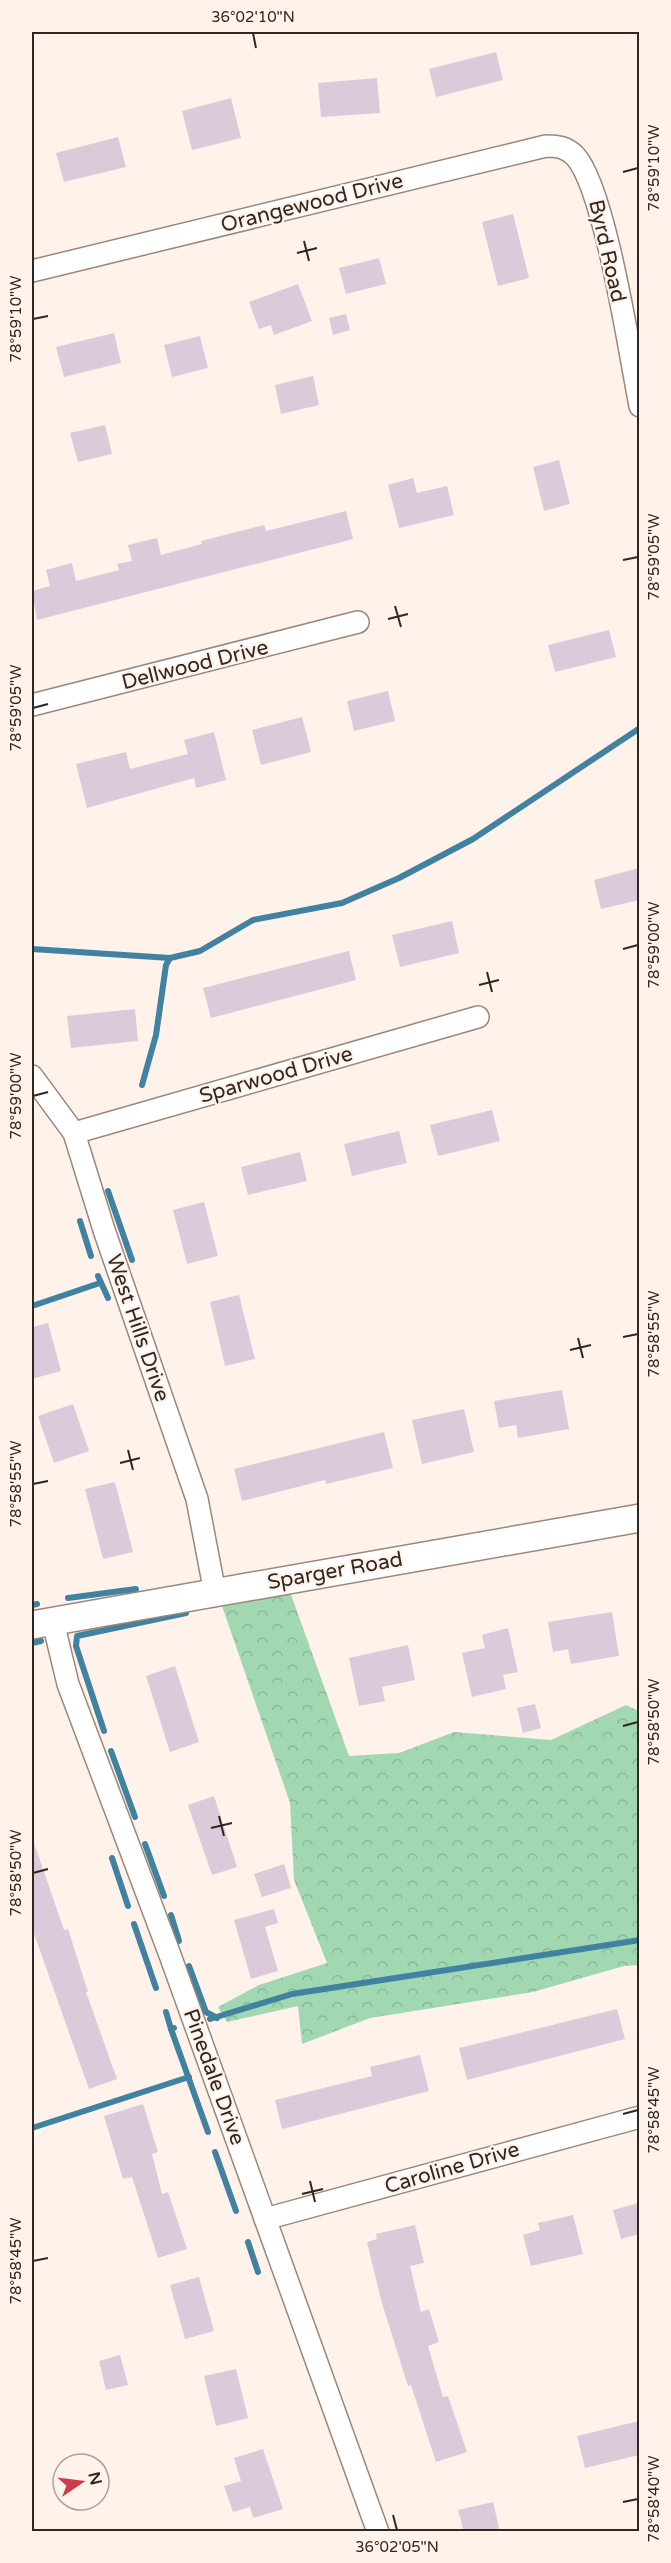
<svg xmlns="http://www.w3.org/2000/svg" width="671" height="2563" font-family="'Varela Round',sans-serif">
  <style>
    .forest { fill: url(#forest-crowns) }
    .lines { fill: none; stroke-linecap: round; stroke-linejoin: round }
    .stream { stroke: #4182a1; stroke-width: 6 }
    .building { fill: #dccada }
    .minor-casing { stroke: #9a877a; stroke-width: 24 }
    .tertiary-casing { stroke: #9a877a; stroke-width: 30 }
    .minor { stroke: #fff; stroke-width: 21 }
    .tertiary { stroke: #fff; stroke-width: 27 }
    .ticks { fill: none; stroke: #2f2722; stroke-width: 2 }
    .labels { text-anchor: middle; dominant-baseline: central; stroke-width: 4.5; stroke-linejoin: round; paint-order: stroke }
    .street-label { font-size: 21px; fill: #2f2722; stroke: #fff2ea }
    .neatline { fill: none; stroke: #2f2722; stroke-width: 2 }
    .ticks-label { font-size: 15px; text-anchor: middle; fill: #2f2722 }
  </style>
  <defs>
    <pattern id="forest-crowns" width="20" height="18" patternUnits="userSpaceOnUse" patternTransform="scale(1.5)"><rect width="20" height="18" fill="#a1d8b1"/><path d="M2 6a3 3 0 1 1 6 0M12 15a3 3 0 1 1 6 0" fill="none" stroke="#8bb998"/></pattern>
  </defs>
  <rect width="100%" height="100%" fill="#fff2ea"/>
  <polygon class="forest" points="289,1589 349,1756 399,1753 454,1732 551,1740 626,1705 639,1711 639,1965 624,1966 533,1992 370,2018 302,2044 298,2006 227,2022 218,2007 259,1985 327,1963 294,1880 290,1803 221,1603"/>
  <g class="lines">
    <g class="stream">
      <polyline points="32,949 170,958 200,951 253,920 342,903 399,878 473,839 640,728"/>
      <polyline points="142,1085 156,1035 166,965 170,958"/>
      <polyline points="108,1191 132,1260"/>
      <polyline points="80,1221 91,1256"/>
      <polyline points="98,1276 108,1298"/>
      <polyline points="32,1306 100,1283"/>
      <polyline points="68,1598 136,1589"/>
      <polyline points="32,1605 37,1604"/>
      <polyline points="32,1643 41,1641"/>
      <polyline points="104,1731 76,1646 77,1636 186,1613"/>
      <polyline points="111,1751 135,1817"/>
      <polyline points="145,1844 164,1896"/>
      <polyline points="112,1858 128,1906"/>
      <polyline points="171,1915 179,1941"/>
      <polyline points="134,1924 156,1988"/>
      <polyline points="189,1966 206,2012 217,2018"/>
      <polyline points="166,2012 171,2029"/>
      <polyline points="210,2019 292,1994 640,1940"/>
      <polyline points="174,2028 171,2029 208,2132"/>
      <polyline points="32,2128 189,2077"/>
      <polyline points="215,2152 236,2211"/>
      <polyline points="248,2242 258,2272"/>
    </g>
  </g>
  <g class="building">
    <polygon points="496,52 503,80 436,97 429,69"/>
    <polygon points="377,78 380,113 321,117 318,83"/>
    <polygon points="231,98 241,138 192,150 182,111"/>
    <polygon points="118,137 126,167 64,182 56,153"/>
    <polygon points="513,214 529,278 498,286 482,222"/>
    <polygon points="379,258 386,284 346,294 339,268"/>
    <polygon points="298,284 312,321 274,335 271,325 259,329 249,302"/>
    <polygon points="346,314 350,330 333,335 329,318"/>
    <polygon points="114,333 121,363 64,377 56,347"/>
    <polygon points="200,336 208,368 172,377 164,345"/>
    <polygon points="313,376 319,405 281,414 275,385"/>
    <polygon points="105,425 112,454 78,462 70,433"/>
    <polygon points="559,460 570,504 544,511 533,467"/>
    <polygon points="413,478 417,493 447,486 454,515 399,528 388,485"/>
    <polygon points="346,511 353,539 37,620 32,591 50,586 46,570 72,563 76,581 119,570 117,564 132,561 128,545 157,538 161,555 202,544 201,541 264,525 266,531"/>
    <polygon points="609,630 616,657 555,672 548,645"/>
    <polygon points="388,691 395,721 354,731 347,701"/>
    <polygon points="302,717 311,752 261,765 252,730"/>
    <polygon points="214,732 226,780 196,788 194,778 87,808 76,764 126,752 130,769 188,754 184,740"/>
    <polygon points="639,868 639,900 601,909 594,880"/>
    <polygon points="452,921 459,953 400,967 392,935"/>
    <polygon points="349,951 356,980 211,1018 203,988"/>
    <polygon points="135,1009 138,1041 71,1048 67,1016"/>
    <polygon points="492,1110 500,1141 438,1156 430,1125"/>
    <polygon points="399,1131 407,1163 352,1176 344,1144"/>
    <polygon points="300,1152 307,1181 248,1195 241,1167"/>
    <polygon points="204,1202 218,1256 187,1264 173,1210"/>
    <polygon points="239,1295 255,1359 225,1366 210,1302"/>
    <polygon points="48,1323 61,1371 32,1379 32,1327"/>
    <polygon points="562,1390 569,1429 518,1438 516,1425 499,1428 494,1401"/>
    <polygon points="73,1404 89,1451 54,1463 38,1416"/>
    <polygon points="464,1409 474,1452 422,1464 412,1420"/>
    <polygon points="384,1432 393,1468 326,1484 325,1480 242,1501 234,1469"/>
    <polygon points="115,1482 133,1552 103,1559 85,1489"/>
    <polygon points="612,1612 619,1656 571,1664 568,1649 553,1652 548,1622"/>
    <polygon points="508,1628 518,1672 503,1675 506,1689 472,1697 462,1653 485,1648 482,1635"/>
    <polygon points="408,1645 415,1680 382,1687 385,1701 359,1706 349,1658"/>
    <polygon points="175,1666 199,1742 170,1752 146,1676"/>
    <polygon points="535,1704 541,1728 523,1733 517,1708"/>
    <polygon points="214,1796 237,1867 212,1875 188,1805"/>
    <polygon points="34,1843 64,1930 68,1929 88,1992 86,1992 117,2079 89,2089 32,1928 32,1844"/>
    <polygon points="284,1864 291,1888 262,1897 254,1874"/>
    <polygon points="274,1909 278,1923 265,1927 278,1971 251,1979 234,1920"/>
    <polygon points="617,2009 625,2039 467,2080 459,2048"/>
    <polygon points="420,2055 429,2091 282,2129 275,2100 372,2076 370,2067"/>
    <polygon points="143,2104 158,2152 152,2154 162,2194 168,2192 187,2249 158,2258 132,2177 123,2179 104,2116"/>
    <polygon points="639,2203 639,2234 621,2239 613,2210"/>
    <polygon points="573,2215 583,2254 531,2266 523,2235 540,2230 538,2223"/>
    <polygon points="415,2225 424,2263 410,2266 421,2312 429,2309 439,2342 428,2346 443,2397 448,2396 467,2452 436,2462 411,2385 408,2386 381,2300 367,2242 377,2239 376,2234"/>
    <polygon points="199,2277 214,2331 185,2339 170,2285"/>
    <polygon points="120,2355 128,2385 106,2390 99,2361"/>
    <polygon points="236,2369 248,2418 216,2426 204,2376"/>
    <polygon points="639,2421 639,2455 585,2468 577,2436"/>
    <polygon points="263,2449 283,2509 253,2518 250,2507 233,2512 224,2486 241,2481 234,2458"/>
    <polygon points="493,2502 500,2532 464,2532 458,2510"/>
  </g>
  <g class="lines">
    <defs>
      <g id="minor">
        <path d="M 32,271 L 546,146 C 558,146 566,147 575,156 C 605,188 630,355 640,406"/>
        <polyline points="32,705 358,622"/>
        <polyline points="32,1076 74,1133 104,1230 197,1499 215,1593"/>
        <polyline points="74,1133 478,1017"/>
        <polyline points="53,1622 68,1684 170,1955 378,2532"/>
        <polyline points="265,2219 640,2117"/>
      </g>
      <polyline id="tertiary" points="32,1625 640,1518"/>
    </defs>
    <use href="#minor" class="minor-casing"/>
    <use href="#tertiary" class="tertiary-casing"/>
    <use href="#minor" class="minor"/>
    <use href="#tertiary" class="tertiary"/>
  </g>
  <path class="ticks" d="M 253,33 L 256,48M 623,172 L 638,168M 304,241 L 309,261M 297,253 L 317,248M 33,319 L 48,316M 623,560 L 638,557M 395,606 L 401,627M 388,619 L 408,614M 33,708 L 48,704M 623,949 L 638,945M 487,972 L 492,992M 479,985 L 499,980M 33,1096 L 48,1092M 623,1337 L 638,1334M 578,1338 L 583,1358M 570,1350 L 591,1345M 128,1450 L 133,1470M 120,1463 L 140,1458M 33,1484 L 48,1481M 623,1726 L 638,1722M 219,1816 L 224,1836M 211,1828 L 232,1823M 33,1873 L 48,1869M 623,2114 L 638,2110M 310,2181 L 315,2202M 302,2194 L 323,2189M 33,2261 L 48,2258M 623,2502 L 638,2499M 393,2515 L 397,2530"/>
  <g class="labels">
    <g class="street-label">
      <text transform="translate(312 203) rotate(-14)">Orangewood Drive</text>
      <text transform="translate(607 251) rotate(77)">Byrd Road</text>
      <text transform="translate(195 665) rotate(-14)">Dellwood Drive</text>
      <text transform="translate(276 1075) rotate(-16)">Sparwood Drive</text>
      <text transform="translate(138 1328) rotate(71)">West Hills Drive</text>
      <text transform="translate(335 1571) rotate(-10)">Sparger Road</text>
      <text transform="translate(214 2077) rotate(70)">Pinedale Drive</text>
      <text transform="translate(452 2168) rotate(-16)">Caroline Drive</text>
    </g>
  </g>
  <rect width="671" height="2563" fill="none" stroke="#fff2ea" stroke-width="66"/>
  <g transform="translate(81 2482) rotate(76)"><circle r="28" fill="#fff2ea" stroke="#aca19a" stroke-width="1.5"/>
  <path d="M0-4.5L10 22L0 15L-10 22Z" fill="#cd3d49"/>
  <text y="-9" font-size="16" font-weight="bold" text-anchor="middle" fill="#2f2722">N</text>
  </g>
  <rect x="33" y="33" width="605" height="2497" class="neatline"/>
  <g class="ticks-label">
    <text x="253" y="22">36°02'10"N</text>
    <text transform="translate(654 168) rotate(-90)" y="5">78°59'10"W</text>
    <text transform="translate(16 319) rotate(-90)" y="5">78°59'10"W</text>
    <text transform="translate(654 557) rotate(-90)" y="5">78°59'05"W</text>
    <text transform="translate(16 708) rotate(-90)" y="5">78°59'05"W</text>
    <text transform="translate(654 945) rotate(-90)" y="5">78°59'00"W</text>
    <text transform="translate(16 1096) rotate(-90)" y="5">78°59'00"W</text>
    <text transform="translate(654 1334) rotate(-90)" y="5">78°58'55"W</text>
    <text transform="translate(16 1484) rotate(-90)" y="5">78°58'55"W</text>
    <text transform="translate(654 1722) rotate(-90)" y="5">78°58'50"W</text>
    <text transform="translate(16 1873) rotate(-90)" y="5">78°58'50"W</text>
    <text transform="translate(654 2110) rotate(-90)" y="5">78°58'45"W</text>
    <text transform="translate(16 2261) rotate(-90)" y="5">78°58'45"W</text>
    <text transform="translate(654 2499) rotate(-90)" y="5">78°58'40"W</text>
    <text x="397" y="2552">36°02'05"N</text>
  </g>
</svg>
